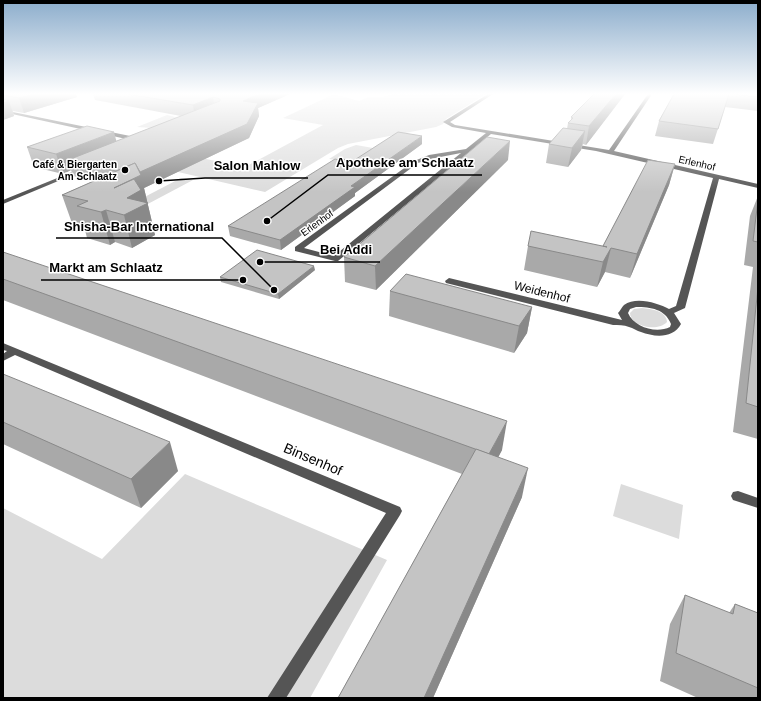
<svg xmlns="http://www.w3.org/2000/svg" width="761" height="701" font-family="Arial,sans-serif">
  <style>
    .green { fill: #dcdcdc }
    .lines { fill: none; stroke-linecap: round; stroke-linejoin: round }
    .minor { fill: #555; fill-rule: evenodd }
    .wall { fill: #a9a9a9 }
    .shaded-wall { fill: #898989 }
    .building { fill: #c4c4c4; stroke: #898989 }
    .poi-dot { fill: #000; stroke: #fff; stroke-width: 1.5 }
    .labels { text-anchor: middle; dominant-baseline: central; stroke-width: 3; stroke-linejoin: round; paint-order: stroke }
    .far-street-label { font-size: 10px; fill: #000; stroke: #fff }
    .far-poi-label { font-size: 10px; font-weight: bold; fill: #000; stroke: #fff; text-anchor: end }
    .street-label { font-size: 12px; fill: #000; stroke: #fff }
    .near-street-label { font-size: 14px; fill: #000; stroke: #fff }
    .leader { fill: none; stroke: #000; stroke-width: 1.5 }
    .callout-dot { fill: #000; stroke: #fff; stroke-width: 1.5 }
    .callout-label { font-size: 13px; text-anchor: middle; font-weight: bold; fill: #000; stroke: #fff; stroke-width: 3; stroke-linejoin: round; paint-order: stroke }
  </style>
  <rect width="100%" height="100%" fill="#fff"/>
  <g class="green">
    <polygon points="334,94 359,101 369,97 384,97 390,94 486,94 446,119 443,124 436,127 348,144 338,148 265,192 122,159 206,159 245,167 323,125 283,118"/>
    <polygon points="167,115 179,118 153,128 137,127"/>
    <polygon points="356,145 373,148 354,163 329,159 345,149"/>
    <polygon points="181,178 193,180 144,206 133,203"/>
    <path d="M 642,308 C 652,309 666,311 667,322 C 658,332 631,327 630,313 L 634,309 Z"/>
    <polygon points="185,474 387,560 310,698 3,698 3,508 102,559"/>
    <polygon points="621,484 683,505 679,539 613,516"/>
  </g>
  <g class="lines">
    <g class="minor">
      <path d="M 488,94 L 493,94 L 450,122 L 455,125 L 609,150 L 648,94 L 652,94 L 614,151 L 758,184 L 758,188 L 719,179 L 685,308 L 674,313 L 681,324 C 673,339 654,337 641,332 C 637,331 633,328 629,327 C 624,325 618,325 613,325 L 446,283 L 445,281 L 449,278 L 622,320 L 618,313 C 620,311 622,307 624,305 C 636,296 658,303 669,309 L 676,306 L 713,178 L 596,151 L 491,134 L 338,261 L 335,261 L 295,251 L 295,247 L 414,161 L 429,155 L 466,149 L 486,133 L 452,127 L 443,122 ZM 461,153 L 334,256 L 304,248 L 418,163 L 430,159 ZM 636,307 C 651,307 665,309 671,324 L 670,327 C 656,334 634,327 628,313 L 630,309 Z"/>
      <polygon points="3,110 140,138 143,140 140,142 3,112"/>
      <polygon points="82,168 87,169 3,204 3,200"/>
      <polygon points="3,343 400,507 402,511 400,515 286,698 267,698 386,513 15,355 3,361 3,354 7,351 3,350"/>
      <polygon points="738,491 758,498 758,508 733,500 731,496 733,492"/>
    </g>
  </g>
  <g class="wall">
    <polygon points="3,94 76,94 77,97 24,113 13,111 14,116 3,120"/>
    <polygon points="93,94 290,94 258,108 259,116 249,138 144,188 155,235 132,248 115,242 110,245 87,238 85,230 73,226 62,195 93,181 73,176 71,170 63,174 34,167 27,147 117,142 181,116 95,100"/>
    <polygon points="625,94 586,145 583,144 581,150 568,167 546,163 549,144 567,129 568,123 571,120 571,117"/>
    <polygon points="674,94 758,94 758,111 725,107 713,144 655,136 659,121"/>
    <polygon points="422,144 355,193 355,196 281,250 230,236 228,226 339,160 353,161"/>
    <polygon points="508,160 376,290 345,282 344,257"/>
    <polygon points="675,164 669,185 630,278 605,272 597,287 524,270 528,246 603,246"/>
    <polygon points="758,196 758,439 733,432 753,267 744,265 750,216"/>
    <polygon points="3,252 502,450 498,457 522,497 433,698 338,698 462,474 3,300"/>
    <polygon points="315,270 279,299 221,282 220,277"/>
    <polygon points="390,291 532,307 527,333 514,353 389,316"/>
    <polygon points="3,374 178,471 141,508 3,444"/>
    <polygon points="685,595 729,613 735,604 758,613 758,698 698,698 660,681 670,624"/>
  </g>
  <g class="shaded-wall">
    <polygon points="33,94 76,94 77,97 24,113 19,98"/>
    <polygon points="259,94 290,94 258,108 259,116 249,138 144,188 155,235 132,248 124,215 114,188 243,101"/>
    <polygon points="616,94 625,94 586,145 589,126"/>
    <polygon points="213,97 215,111 195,119 193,105"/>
    <polygon points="9,101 14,116 3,120 3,103"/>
    <polygon points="585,131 581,150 568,167 572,148"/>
    <polygon points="114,132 119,151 68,160 71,170 63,174 56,154"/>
    <polygon points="422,136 422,144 355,193 355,196 281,250 280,240 351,186"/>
    <polygon points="510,141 508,160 376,290 375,266"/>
    <polygon points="675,164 669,185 630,278 637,254"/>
    <polygon points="106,210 115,242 110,245 101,212"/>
    <polygon points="611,248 605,272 597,287 603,262"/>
    <polygon points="314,266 315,270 279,299 278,294"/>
    <polygon points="532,307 527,333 514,353 519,326"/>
    <polygon points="507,421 502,450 485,483 489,454"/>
    <polygon points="170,442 178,471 141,508 131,479"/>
    <polygon points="528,468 522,497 433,698 424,698"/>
  </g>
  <g class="building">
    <polygon points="3,94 33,94 19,98 3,95"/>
    <polygon points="127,94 259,94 243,101 258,103 247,124 140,172 135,163 116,171 68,160 204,107 220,101 220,99 213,97 193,105"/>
    <polygon points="594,94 616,94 589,126 568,123 573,118 571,117"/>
    <polygon points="674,94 729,94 718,129 659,121"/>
    <polygon points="733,94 758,94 758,97"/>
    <polygon points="3,99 9,101 3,103"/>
    <polygon points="87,126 114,132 56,154 27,147"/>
    <polygon points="563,128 585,131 572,148 549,144"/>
    <polygon points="398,132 422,136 351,186 355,187 280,240 228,226 335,159 339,160 342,159 353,161"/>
    <polygon points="487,137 510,141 375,266 344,257"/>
    <polygon points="648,160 675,164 637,254 611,248 603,262 528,246 531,231 607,247 603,246"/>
    <polygon points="135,163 141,175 114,188 134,179 141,190 127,198 148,203 124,215 106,210 101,212 77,206 88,201 62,195"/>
    <polygon points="758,200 758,242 753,241"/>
    <polygon points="257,250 314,266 278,294 220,277"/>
    <polygon points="3,252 507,421 489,454 3,279"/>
    <polygon points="406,274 532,307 519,326 390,291"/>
    <polygon points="758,287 758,407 746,403"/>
    <polygon points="3,374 170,442 131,479 3,422"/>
    <polygon points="476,449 528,468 424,698 338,698"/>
    <polygon points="685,595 733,614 735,604 758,613 758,688 676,653"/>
  </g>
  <linearGradient id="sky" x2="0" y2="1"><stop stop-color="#8cadcc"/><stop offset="0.49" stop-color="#fff"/><stop offset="1" stop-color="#fff" stop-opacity="0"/></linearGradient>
  <rect width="761" height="192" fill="url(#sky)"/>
  <circle class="poi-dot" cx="125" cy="170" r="4"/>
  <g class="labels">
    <g class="far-street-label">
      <text transform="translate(697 163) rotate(13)">Erlenhof</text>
      <text transform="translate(317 223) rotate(-36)">Erlenhof</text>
    </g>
    <g class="far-poi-label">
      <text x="117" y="164">Café &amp; Biergarten<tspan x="117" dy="12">Am Schlaatz</tspan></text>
    </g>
    <g class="street-label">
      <text transform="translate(542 292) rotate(14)">Weidenhof</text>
    </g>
    <g class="near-street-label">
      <text transform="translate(313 459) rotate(23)">Binsenhof</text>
    </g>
  </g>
  <path class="leader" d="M267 221L328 175H482M159 181L205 178H308M274 290L222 238H56M260 262L312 262H380M243 280L171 280H41"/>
  <g class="callout-dot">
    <circle cx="267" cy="221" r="4"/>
    <circle cx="159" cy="181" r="4"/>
    <circle cx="274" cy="290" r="4"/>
    <circle cx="260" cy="262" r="4"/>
    <circle cx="243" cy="280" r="4"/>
  </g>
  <g class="callout-label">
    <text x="405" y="167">Apotheke am Schlaatz</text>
    <text x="257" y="170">Salon Mahlow</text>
    <text x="139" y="231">Shisha-Bar International</text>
    <text x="346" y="254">Bei Addi</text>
    <text x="106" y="272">Markt am Schlaatz</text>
  </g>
  <rect width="761" height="701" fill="none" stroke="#000000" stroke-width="8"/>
</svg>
